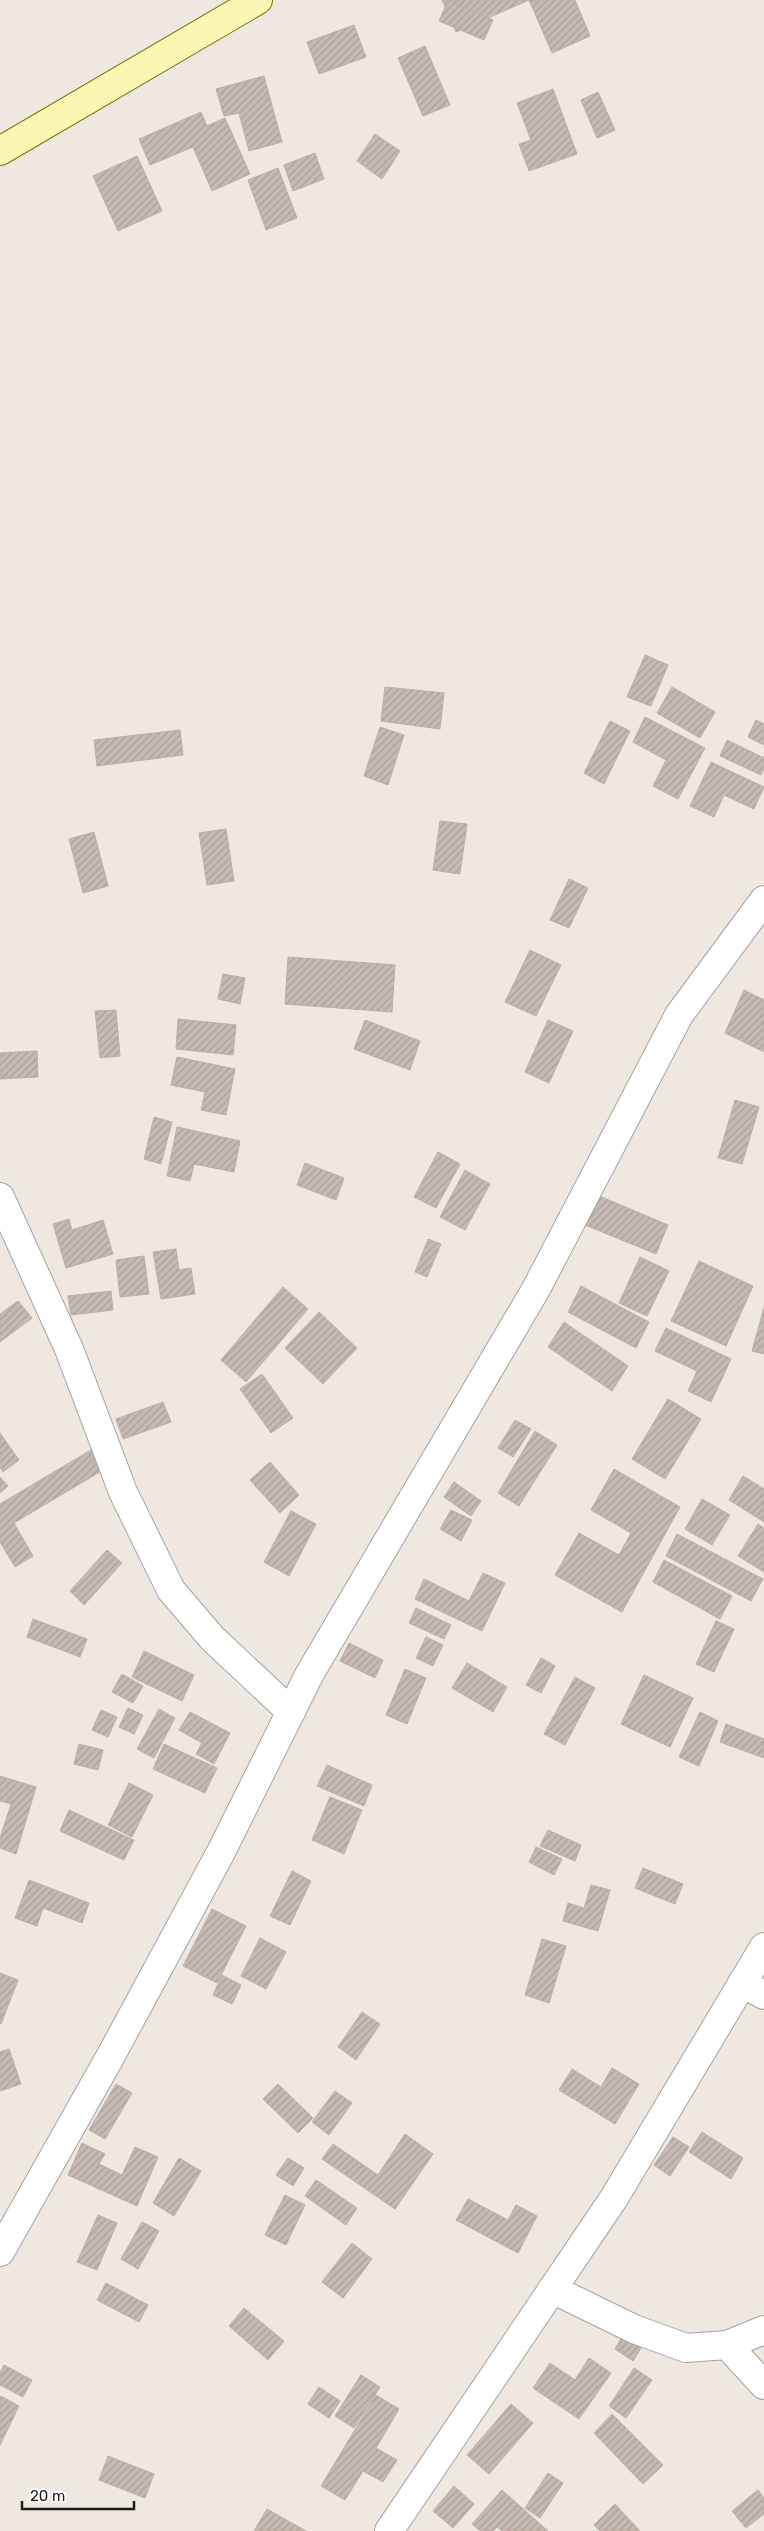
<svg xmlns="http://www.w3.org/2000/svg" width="764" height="2531" font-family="Rubik,sans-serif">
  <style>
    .building { fill: url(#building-hatch); stroke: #c0ada3 }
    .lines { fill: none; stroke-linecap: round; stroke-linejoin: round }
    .street-casing { stroke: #a3a3a3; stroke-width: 30 }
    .secondary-casing { stroke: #747402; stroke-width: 30 }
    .street { stroke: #fff; stroke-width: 28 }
    .secondary { stroke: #fbf7b2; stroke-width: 28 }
  </style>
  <defs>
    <pattern id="building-hatch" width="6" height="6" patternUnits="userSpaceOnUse" patternTransform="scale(1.25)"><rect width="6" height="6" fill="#c5bab4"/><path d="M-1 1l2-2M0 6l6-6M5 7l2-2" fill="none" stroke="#a99f9a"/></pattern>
  </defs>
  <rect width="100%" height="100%" fill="#eee8e1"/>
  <g class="building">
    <polygon points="442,0 575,0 590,36 552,53 529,0 456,32"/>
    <polygon points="448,1 493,20 484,40 439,21"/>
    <polygon points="354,25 366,57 319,74 307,42"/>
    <polygon points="425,46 450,105 423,116 398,58"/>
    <polygon points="264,76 282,142 249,151 239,113 224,116 216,89"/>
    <polygon points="553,89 577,154 529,171 519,144 531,140 517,103"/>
    <polygon points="598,92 615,130 597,138 581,100"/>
    <polygon points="201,112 207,126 225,118 250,174 212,191 193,147 150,165 139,139"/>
    <polygon points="375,134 400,151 382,179 357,161"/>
    <polygon points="315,153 324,179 293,191 284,165"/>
    <polygon points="137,156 162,211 118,231 93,176"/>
    <polygon points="278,168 297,218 266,230 248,180"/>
    <polygon points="645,655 668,665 651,706 627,697"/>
    <polygon points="385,687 444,693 440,729 381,721"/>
    <polygon points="672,687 715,712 700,738 657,713"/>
    <polygon points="645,717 705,748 678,799 653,786 666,760 633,742"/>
    <polygon points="756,720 764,724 764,745 748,737"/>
    <polygon points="610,721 630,731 604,784 584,773"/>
    <polygon points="380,727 404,735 388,785 364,776"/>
    <polygon points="180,730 183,755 97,766 94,740"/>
    <polygon points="727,740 764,758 764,769 761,775 720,756"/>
    <polygon points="711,762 764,787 754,809 724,795 714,817 690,806"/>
    <polygon points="440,821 467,824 460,874 433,870"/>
    <polygon points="226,829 234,881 207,885 199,833"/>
    <polygon points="94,832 108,886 83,893 69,839"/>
    <polygon points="569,879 588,888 569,928 550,920"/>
    <polygon points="530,950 561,965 536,1016 505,1002"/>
    <polygon points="288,957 395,965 392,1012 285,1004"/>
    <polygon points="223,974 245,978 240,1004 218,999"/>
    <polygon points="744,990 764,1000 764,1052 725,1033"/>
    <polygon points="116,1010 120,1056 100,1058 95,1011"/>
    <polygon points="178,1019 236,1025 233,1055 176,1049"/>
    <polygon points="365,1020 420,1041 410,1070 354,1049"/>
    <polygon points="548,1020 573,1031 549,1083 525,1072"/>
    <polygon points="37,1051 38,1077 0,1079 0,1053"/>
    <polygon points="177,1057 235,1069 226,1115 201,1110 205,1092 171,1085"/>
    <polygon points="735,1100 759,1107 742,1164 718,1158"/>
    <polygon points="154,1117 172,1122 161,1164 144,1159"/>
    <polygon points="177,1127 240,1141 234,1172 194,1164 190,1181 167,1176"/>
    <polygon points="438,1152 460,1164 436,1208 414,1197"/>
    <polygon points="305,1163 344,1178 336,1200 297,1185"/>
    <polygon points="465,1170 490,1184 465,1230 440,1217"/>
    <polygon points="597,1195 668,1225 656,1254 585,1225"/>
    <polygon points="69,1219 72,1230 103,1220 113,1254 66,1268 53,1224"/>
    <polygon points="428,1239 441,1244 427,1277 415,1272"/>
    <polygon points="176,1249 179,1270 191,1268 195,1294 161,1299 153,1252"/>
    <polygon points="144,1256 149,1294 120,1297 116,1260"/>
    <polygon points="640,1257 669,1271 647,1316 619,1303"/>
    <polygon points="699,1261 753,1286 726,1346 671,1321"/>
    <polygon points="581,1286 649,1322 636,1348 568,1312"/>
    <polygon points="283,1287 308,1309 246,1382 221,1360"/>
    <polygon points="111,1291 113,1310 71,1315 68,1296"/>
    <polygon points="18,1301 32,1318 0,1342 0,1314"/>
    <polygon points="764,1307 764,1354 752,1351"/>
    <polygon points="319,1312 357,1348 323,1384 285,1348"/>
    <polygon points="564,1322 628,1366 612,1391 548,1347"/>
    <polygon points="666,1328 731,1359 711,1402 688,1391 697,1371 655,1351"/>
    <polygon points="262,1374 293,1418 271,1433 240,1389"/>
    <polygon points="668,1399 701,1419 665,1479 632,1459"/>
    <polygon points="163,1402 171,1422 123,1439 116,1419"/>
    <polygon points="515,1420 531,1429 513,1457 498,1448"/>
    <polygon points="535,1431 557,1445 519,1506 498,1493"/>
    <polygon points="0,1433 19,1460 3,1472 0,1467"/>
    <polygon points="96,1447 108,1467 14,1523 33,1556 15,1567 0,1542 0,1504"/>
    <polygon points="270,1462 299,1495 280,1513 250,1480"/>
    <polygon points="614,1469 680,1507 622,1612 555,1575 579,1533 619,1555 631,1533 591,1510"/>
    <polygon points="743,1476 764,1489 764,1522 729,1500"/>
    <polygon points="0,1477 8,1486 0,1493"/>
    <polygon points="454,1482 481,1501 471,1516 444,1497"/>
    <polygon points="702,1499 730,1515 712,1545 685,1529"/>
    <polygon points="451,1510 472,1520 461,1541 440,1529"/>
    <polygon points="291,1511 316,1524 289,1576 264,1562"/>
    <polygon points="758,1524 764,1528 764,1572 738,1556"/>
    <polygon points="677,1534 763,1579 751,1601 666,1556"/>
    <polygon points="107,1550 122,1563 84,1605 70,1591"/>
    <polygon points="664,1560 732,1596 720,1619 653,1582"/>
    <polygon points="483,1573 505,1583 482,1631 415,1599 424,1579 469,1601"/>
    <polygon points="416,1608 451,1625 444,1639 409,1623"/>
    <polygon points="33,1619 87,1639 80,1657 27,1637"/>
    <polygon points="716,1621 734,1629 714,1672 696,1664"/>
    <polygon points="426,1637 443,1645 433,1666 416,1658"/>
    <polygon points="349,1643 383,1660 375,1678 340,1661"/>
    <polygon points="144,1651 194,1675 182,1701 132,1677"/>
    <polygon points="541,1658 555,1666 541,1693 526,1685"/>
    <polygon points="467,1663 507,1687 493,1712 452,1688"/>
    <polygon points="405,1669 426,1678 407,1724 386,1715"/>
    <polygon points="122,1674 143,1686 133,1703 112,1692"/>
    <polygon points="644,1675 693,1698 670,1747 621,1724"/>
    <polygon points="575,1677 595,1688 565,1745 544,1734"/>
    <polygon points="128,1708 143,1715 134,1734 119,1727"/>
    <polygon points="159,1709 175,1718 154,1758 137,1749"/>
    <polygon points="101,1710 117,1717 108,1737 92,1730"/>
    <polygon points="190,1712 230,1733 214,1764 196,1754 202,1743 179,1730"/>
    <polygon points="700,1712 718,1721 699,1766 679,1757"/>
    <polygon points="726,1724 764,1739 764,1758 720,1742"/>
    <polygon points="79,1744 103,1750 98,1770 74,1764"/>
    <polygon points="164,1744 217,1768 205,1793 153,1769"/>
    <polygon points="327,1765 372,1785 364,1806 317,1786"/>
    <polygon points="0,1776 36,1787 16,1854 0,1848 0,1838 11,1804 0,1801"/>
    <polygon points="129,1783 153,1795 132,1837 108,1825"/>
    <polygon points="330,1797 362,1810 344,1854 312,1840"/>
    <polygon points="69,1810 134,1840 124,1860 60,1831"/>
    <polygon points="548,1830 581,1845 575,1861 540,1846"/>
    <polygon points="536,1847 562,1859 554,1875 529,1862"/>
    <polygon points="643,1868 683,1884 675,1904 635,1888"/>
    <polygon points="292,1871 311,1881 290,1925 270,1916"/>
    <polygon points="29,1880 89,1903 82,1923 43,1908 37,1926 15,1918"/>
    <polygon points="591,1885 610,1890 598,1931 563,1921 568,1903 584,1908"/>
    <polygon points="212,1909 246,1926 217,1983 183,1966"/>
    <polygon points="260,1938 286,1952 266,1989 241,1976"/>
    <polygon points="542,1939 566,1946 549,2003 525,1995"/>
    <polygon points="0,1973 18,1980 1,2024 0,2024"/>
    <polygon points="222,1975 241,1985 232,2004 213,1995"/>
    <polygon points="362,2012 380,2024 356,2060 338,2047"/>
    <polygon points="9,2049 21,2084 0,2091 0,2052"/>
    <polygon points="612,2068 639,2084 615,2124 559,2090 572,2069 601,2087"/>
    <polygon points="116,2084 132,2093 105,2139 89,2130"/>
    <polygon points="278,2084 313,2118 298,2133 263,2099"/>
    <polygon points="335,2091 352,2103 329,2135 312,2122"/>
    <polygon points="702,2132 743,2158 731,2179 689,2152"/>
    <polygon points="405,2134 433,2154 395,2209 322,2159 333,2144 378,2175"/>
    <polygon points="673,2137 689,2147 670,2176 654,2165"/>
    <polygon points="82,2143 105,2154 99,2164 122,2175 135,2147 158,2157 137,2206 68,2175"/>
    <polygon points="179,2158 201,2171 174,2216 153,2203"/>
    <polygon points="288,2158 304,2168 293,2186 276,2175"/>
    <polygon points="316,2180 357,2208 346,2225 305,2196"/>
    <polygon points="285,2195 305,2205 286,2245 265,2235"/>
    <polygon points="468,2199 508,2220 516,2205 537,2216 518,2253 456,2220"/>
    <polygon points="98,2215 117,2223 97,2270 77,2262"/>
    <polygon points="142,2222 159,2231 138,2269 121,2259"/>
    <polygon points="352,2243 372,2259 343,2298 322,2282"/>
    <polygon points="106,2283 148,2305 139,2322 97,2300"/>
    <polygon points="244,2308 284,2341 268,2360 229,2326"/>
    <polygon points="622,2337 641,2348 633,2361 615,2349"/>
    <polygon points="589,2358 611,2373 579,2419 533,2388 550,2363 575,2380"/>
    <polygon points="4,2365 32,2380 23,2397 0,2385 0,2373"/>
    <polygon points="634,2368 652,2380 626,2418 609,2406"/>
    <polygon points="361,2375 380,2387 354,2428 335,2416"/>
    <polygon points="319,2387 340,2401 329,2418 308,2404"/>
    <polygon points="376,2395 399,2409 376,2448 397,2460 383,2482 363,2471 345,2500 321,2486"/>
    <polygon points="1,2396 19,2406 0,2445 0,2398"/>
    <polygon points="511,2404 533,2423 489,2474 467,2455"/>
    <polygon points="612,2414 663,2465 643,2484 594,2433"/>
    <polygon points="108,2456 154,2474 145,2498 99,2480"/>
    <polygon points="548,2473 563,2483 540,2518 525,2508"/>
    <polygon points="454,2486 474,2504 453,2528 433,2511"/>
    <polygon points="502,2490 548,2531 502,2531 497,2527 493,2531 480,2531 472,2524"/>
    <polygon points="758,2490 764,2498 764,2514 746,2528 732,2511"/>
    <polygon points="615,2504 640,2531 600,2531 594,2525"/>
    <polygon points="267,2509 306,2531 254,2531"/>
  </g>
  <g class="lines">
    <defs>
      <g id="street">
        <polyline points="0,1197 69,1349 123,1492 171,1590 212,1638 291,1712"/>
        <polyline points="742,1983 764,1995"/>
        <polyline points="0,2252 109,2059 221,1852 309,1675 536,1289 679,1015 764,900"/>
        <polyline points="552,2289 634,2329 686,2348 727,2345 764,2330"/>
        <polyline points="727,2345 764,2385"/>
        <polyline points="389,2531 614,2198 764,1947"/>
      </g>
      <polyline id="secondary" points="0,151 258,0"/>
    </defs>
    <use href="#street" class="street-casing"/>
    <use href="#secondary" class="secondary-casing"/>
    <use href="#street" class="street"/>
    <use href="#secondary" class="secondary"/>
  </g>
  <path d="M22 2501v8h112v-8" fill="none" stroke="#1c1c1c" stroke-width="2.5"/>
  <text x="30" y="2501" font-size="15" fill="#1c1c1c" stroke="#ffffff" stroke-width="4" paint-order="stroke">20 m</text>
</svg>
